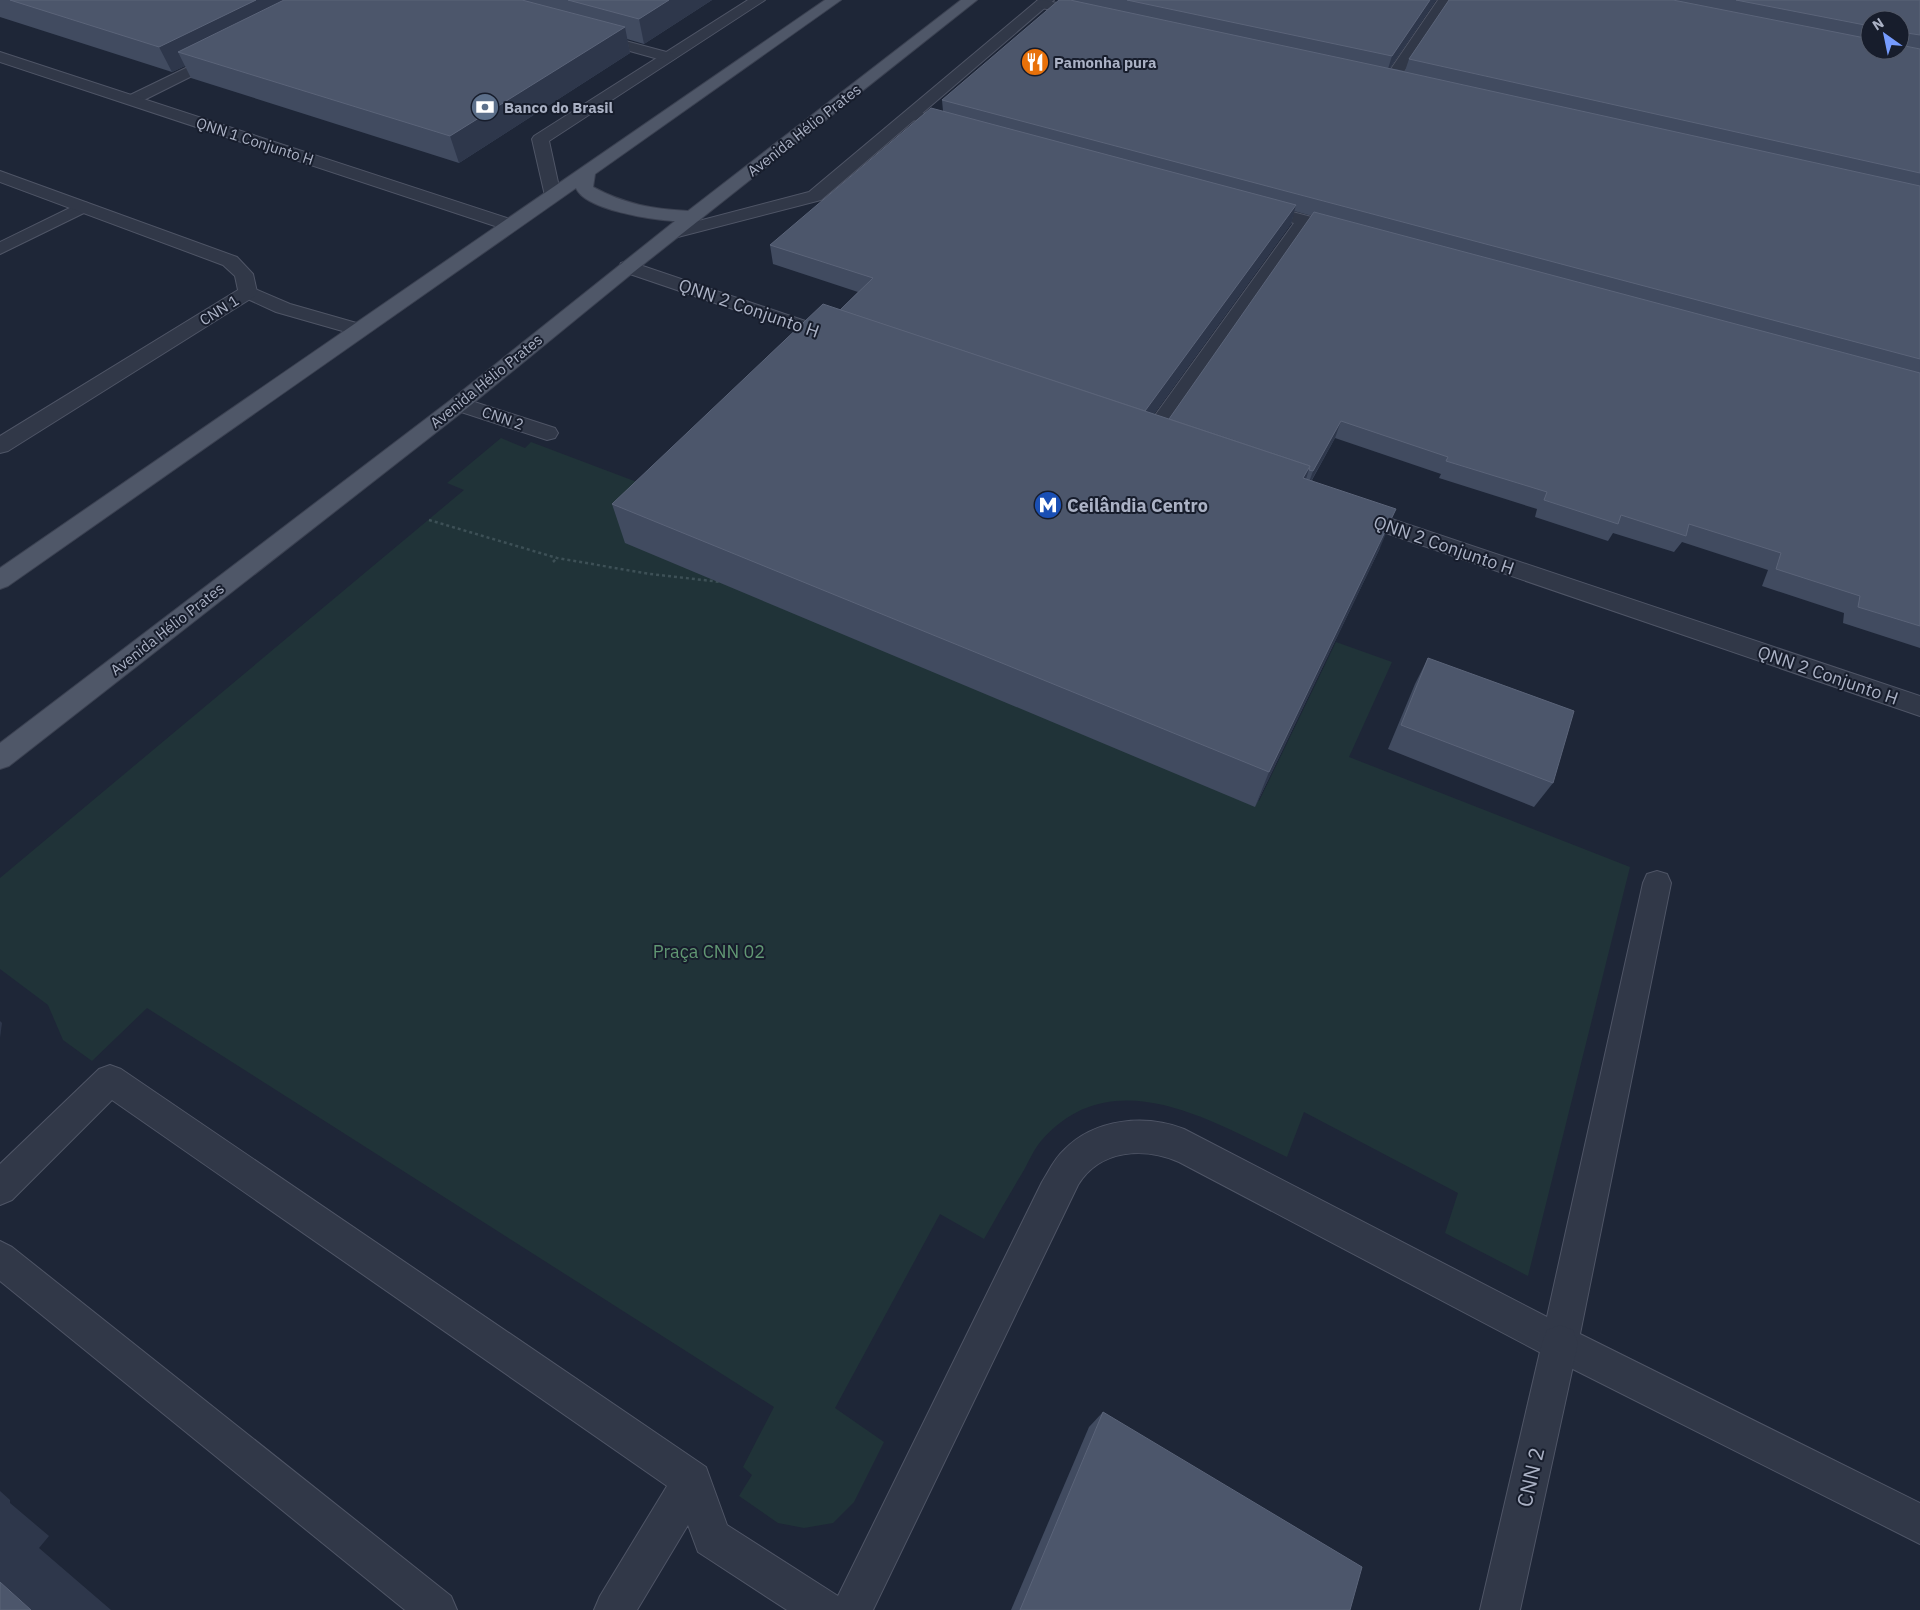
<svg xmlns="http://www.w3.org/2000/svg" width="1920" height="1610" font-family="'IBM Plex Sans',sans-serif">
  <style>
    .green { fill: #203338 }
    .lines { fill: none; stroke-linecap: round; stroke-linejoin: round }
    .service-casing { stroke: #4f5566; stroke-width: 2 }
    .minor-casing { stroke: #4f5566; stroke-width: 2 }
    .tertiary-casing { stroke: #4f5566; stroke-width: 2 }
    .primary-casing { stroke: #3b4151; stroke-width: 2 }
    .path { stroke: #3d5056; stroke-width: 2.5; stroke-dasharray: 3 3; stroke-linecap: butt }
    .service { fill: #313848; fill-rule: evenodd }
    .minor { fill: #313848; fill-rule: evenodd }
    .tertiary { fill: #313848; fill-rule: evenodd }
    .primary { fill: #4f5768; fill-rule: evenodd }
    .wall { fill: #414b60; fill-rule: evenodd }
    .shaded-wall { fill: #2e374b }
    .building { fill: #4c566b; stroke: #5b6479 }
    .labels { text-anchor: middle; dominant-baseline: central; stroke-width: 4; stroke-linejoin: round; paint-order: stroke }
    .far-poi-label { font-size: 15px; font-weight: bold; fill: #abb2c5; stroke: #171d2c; text-anchor: start }
    .far-street-label { font-size: 15px; fill: #abb2c5; stroke: #171d2c }
    .street-label { font-size: 18px; fill: #abb2c5; stroke: #171d2c }
    .poi-label { font-size: 18px; font-weight: bold; fill: #abb2c5; stroke: #171d2c; text-anchor: start }
    .park-label { font-size: 18px; fill: #619773; stroke: #171d2c }
    .near-street-label { font-size: 21px; fill: #abb2c5; stroke: #171d2c }
  </style>
  <rect width="100%" height="100%" fill="#1e2637"/>
  <path class="green" d="M 501,438 L 525,448 L 531,442 L 674,496 L 1259,801 L 1336,642 L 1392,662 L 1349,757 L 1630,867 L 1528,1276 L 1445,1233 L 1458,1193 L 1304,1112 L 1287,1157 C 1211,1121 1112,1059 1041,1141 C 1034,1149 1029,1161 1024,1170 C 1010,1193 997,1216 984,1239 L 940,1214 L 835,1408 L 884,1442 L 854,1502 L 833,1523 L 804,1528 L 778,1523 L 739,1496 L 752,1475 L 743,1467 L 774,1407 L 147,1008 L 92,1061 L 63,1040 L 48,1005 L 0,969 L 0,878 L 464,490 L 447,483 Z"/>
  <g class="lines">
    <defs>
      <g id="service">
        <polygon points="748,0 765,0 549,141 561,196 558,200 546,200 532,139 534,136"/>
        <polygon points="1038,0 1054,0 821,200 674,238 668,237 665,233 668,229 809,192"/>
        <polygon points="82,202 88,203 91,207 88,211 0,254 0,242"/>
        <polygon points="248,286 290,304 367,326 370,330 367,334 360,336 276,312 241,296 239,292 241,288"/>
        <polygon points="459,397 555,428 558,433 555,438 547,440 452,409 449,404 452,399"/>
        <path d="M 1657,871 L 1667,874 L 1671,883 L 1580,1334 L 1920,1503 L 1920,1544 L 1547,1356 L 1179,1162 C 1144,1147 1100,1149 1078,1185 L 873,1610 L 787,1610 L 698,1552 L 688,1525 L 637,1610 L 594,1610 L 600,1596 L 667,1486 L 112,1100 L 12,1200 L 0,1205 L 0,1164 L 99,1069 L 110,1065 L 121,1069 L 706,1467 L 727,1525 L 838,1596 L 1042,1182 C 1049,1171 1054,1159 1064,1150 C 1095,1118 1146,1114 1184,1129 L 1547,1317 L 1643,883 L 1647,874 Z"/>
        <polygon points="0,1241 12,1247 451,1596 457,1610 405,1610 0,1281"/>
      </g>
      <g id="minor">
        <polygon points="1043,0 1094,11 1096,14 1089,18 1037,7 1035,4 1037,1"/>
        <polygon points="1438,0 1452,0 1397,82 1387,82 1384,79"/>
        <polygon points="592,32 674,54 677,57 669,62 587,39 585,36"/>
        <polygon points="221,51 226,53 229,56 226,59 138,103 132,105 124,100 126,97"/>
        <polygon points="912,110 961,124 963,127 955,132 906,118 904,115"/>
        <polygon points="0,171 237,257 253,274 257,292 255,296 8,451 0,453 0,436 238,290 235,276 223,265 0,182"/>
        <polygon points="1258,203 1350,227 1353,231 1350,235 1344,236 1309,227 1154,449 1146,451 1138,449 1135,444 1138,439 1294,223 1252,212 1249,208 1252,204"/>
        <polygon points="1560,1325 1573,1330 1578,1343 1520,1610 1480,1610 1542,1343 1547,1330"/>
      </g>
      <g id="tertiary">
        <polygon points="0,52 516,221 519,225 516,229 504,229 0,62"/>
        <polygon points="628,261 841,333 844,337 841,341 827,341 621,271 619,267 621,263"/>
        <polygon points="1353,506 1920,696 1920,716 1345,519 1342,514 1345,509"/>
      </g>
      <path id="primary" d="M 825,0 L 841,0 L 595,174 L 593,187 C 624,204 653,209 688,211 L 961,0 L 977,0 L 635,271 L 466,409 L 9,766 L 0,769 L 0,743 L 452,399 L 675,221 C 653,220 585,210 576,188 L 8,586 L 0,589 L 0,568 Z"/>
    </defs>
    <use href="#service" class="service-casing"/>
    <use href="#minor" class="minor-casing"/>
    <use href="#tertiary" class="tertiary-casing"/>
    <use href="#primary" class="primary-casing"/>
    <g class="path">
      <polyline points="429,520 557,558 650,574 721,582"/>
      <polyline points="553,562 557,558"/>
    </g>
    <use href="#service" class="service"/>
    <use href="#minor" class="minor"/>
    <use href="#tertiary" class="tertiary"/>
    <use href="#primary" class="primary"/>
  </g>
  <g class="wall">
    <polygon points="0,0 712,0 644,44 627,39 630,53 459,163 191,78 185,66 172,72 0,17"/>
    <path d="M 1072,0 L 1436,0 L 1390,68 L 1405,71 L 1409,59 L 1449,0 L 1920,0 L 1920,648 L 1843,623 L 1844,613 L 1762,586 L 1768,570 L 1682,542 L 1674,552 L 1613,533 L 1608,541 L 1535,517 L 1537,509 L 1439,478 L 1441,474 L 1335,438 L 1312,480 L 1380,548 L 1255,807 L 625,543 L 612,504 L 840,310 L 858,292 L 773,264 L 770,245 L 943,111 L 942,100 ZM 1870,20 L 1900,20 L 1900,50 L 1870,50 ZM 1294,211 L 1312,216 L 1169,419 L 1154,414 L 1291,224 Z"/>
    <polygon points="1428,658 1553,783 1534,807 1388,749 1415,684"/>
    <polygon points="1103,1412 1350,1610 1011,1610 1089,1427"/>
  </g>
  <g class="shaded-wall">
    <polygon points="256,0 318,0 178,52 185,66 172,72 159,47"/>
    <polygon points="669,0 712,0 644,44 639,19"/>
    <polygon points="1430,0 1436,0 1387,72 1392,56"/>
    <polygon points="625,27 630,53 459,163 450,136"/>
    <polygon points="1296,205 1291,224 1141,432 1144,412"/>
    <polygon points="1341,421 1335,438 1307,488 1313,471"/>
    <polygon points="1310,466 1298,505 1303,478"/>
    <polygon points="1396,509 1380,548 1255,807 1269,772"/>
    <polygon points="0,1021 2,1023 0,1038"/>
    <polygon points="0,1491 10,1500 10,1503 49,1536 39,1548 111,1610 31,1610 0,1582"/>
  </g>
  <g class="building">
    <polygon points="10,0 256,0 159,47"/>
    <polygon points="284,0 522,0 625,27 450,136 178,52"/>
    <polygon points="568,0 669,0 639,19"/>
    <polygon points="1059,0 1070,0 1396,70 1920,186 1920,359 942,100"/>
    <polygon points="1127,0 1430,0 1392,56"/>
    <polygon points="1449,0 1673,0 1870,39 1870,50 1900,50 1900,45 1920,49 1920,173 1409,59"/>
    <polygon points="1736,0 1920,0 1920,35 1900,32 1900,20 1870,20 1870,26"/>
    <polygon points="931,108 1296,205 1145,411 840,310 873,278 770,245"/>
    <polygon points="1314,212 1920,373 1920,626 1858,607 1860,596 1776,569 1781,553 1689,524 1686,536 1621,515 1618,524 1544,500 1547,492 1446,461 1448,457 1341,421 1313,471 1309,470 1310,466 1169,419"/>
    <polygon points="823,304 1310,466 1303,478 1396,509 1269,772 612,504"/>
    <polygon points="1428,658 1574,711 1553,783 1401,725"/>
    <polygon points="1103,1412 1362,1567 1350,1610 1020,1610"/>
    <polygon points="0,1582 31,1610 0,1610"/>
  </g>
  <defs>
    <symbol id="restaurant-disc" viewBox="-11 -11 22 22"><circle r="9.5" fill="#e8710a" stroke="#171d2c"/><path d="M-5-6h1v4h1v-4h1v4h1v-4h1v5L-1.5 .5V6h-2V.5L-5-1ZM5-6V6H3V1.5H1.5Q1.5-4 5-6Z" fill="#fff"/></symbol>
    <symbol id="bank-disc" viewBox="-11 -11 22 22"><circle r="9.5" fill="#5c6f8a" stroke="#171d2c"/><path d="M-6-4H6V4H-6ZM0-2.3a2.3 2.3 0 1 0 0 4.6a2.3 2.3 0 1 0 0-4.6Z" fill="#fff"/></symbol>
    <symbol id="metro-disc" viewBox="-11 -11 22 22"><circle r="9.5" fill="#1a4fb4" stroke="#171d2c"/><path d="M-5.5 5V-5H-3L0 0L3-5H5.5V5H3V-.5L0 4L-3-.5V5Z" fill="#fff"/></symbol>
  </defs>
  <g fill-rule="evenodd">
    <use href="#restaurant-disc" x="1019" y="46" width="32" height="32"/>
    <use href="#bank-disc" x="469" y="91" width="32" height="32"/>
    <use href="#metro-disc" x="1032" y="489" width="32" height="32"/>
  </g>
  <g class="labels">
    <g class="far-poi-label">
      <text x="1054" y="62">Pamonha pura</text>
      <text x="504" y="107">Banco do Brasil</text>
    </g>
    <g class="far-street-label">
      <text transform="translate(804 130) rotate(-38)">Avenida Hélio Prates</text>
      <text transform="translate(255 141) rotate(18)">QNN 1 Conjunto H</text>
      <text transform="translate(219 310) rotate(-32)">CNN 1</text>
      <text transform="translate(486 381) rotate(-39)">Avenida Hélio Prates</text>
      <text transform="translate(503 418) rotate(19)">CNN 2</text>
      <text transform="translate(167 629) rotate(-38)">Avenida Hélio Prates</text>
    </g>
    <g class="street-label">
      <text transform="translate(749 308) rotate(19)">QNN 2 Conjunto H</text>
      <text transform="translate(1444 545) rotate(19)">QNN 2 Conjunto H</text>
      <text transform="translate(1828 675) rotate(19)">QNN 2 Conjunto H</text>
    </g>
    <g class="poi-label">
      <text x="1067" y="505">Ceilândia Centro</text>
    </g>
    <g class="park-label">
      <text x="709" y="951">Praça CNN 02</text>
    </g>
    <g class="near-street-label">
      <text transform="translate(1530 1477) rotate(-77)">CNN 2</text>
    </g>
  </g>
  <g transform="translate(1885 35) rotate(327)"><circle r="24" fill="#171d2c" stroke="#525969"/>
  <path d="M0-4L9 19L0 12L-9 19Z" fill="#769cff"/>
  <text y="-8" font-size="14" font-weight="bold" text-anchor="middle" fill="#abb2c5">N</text>
  </g>
</svg>
